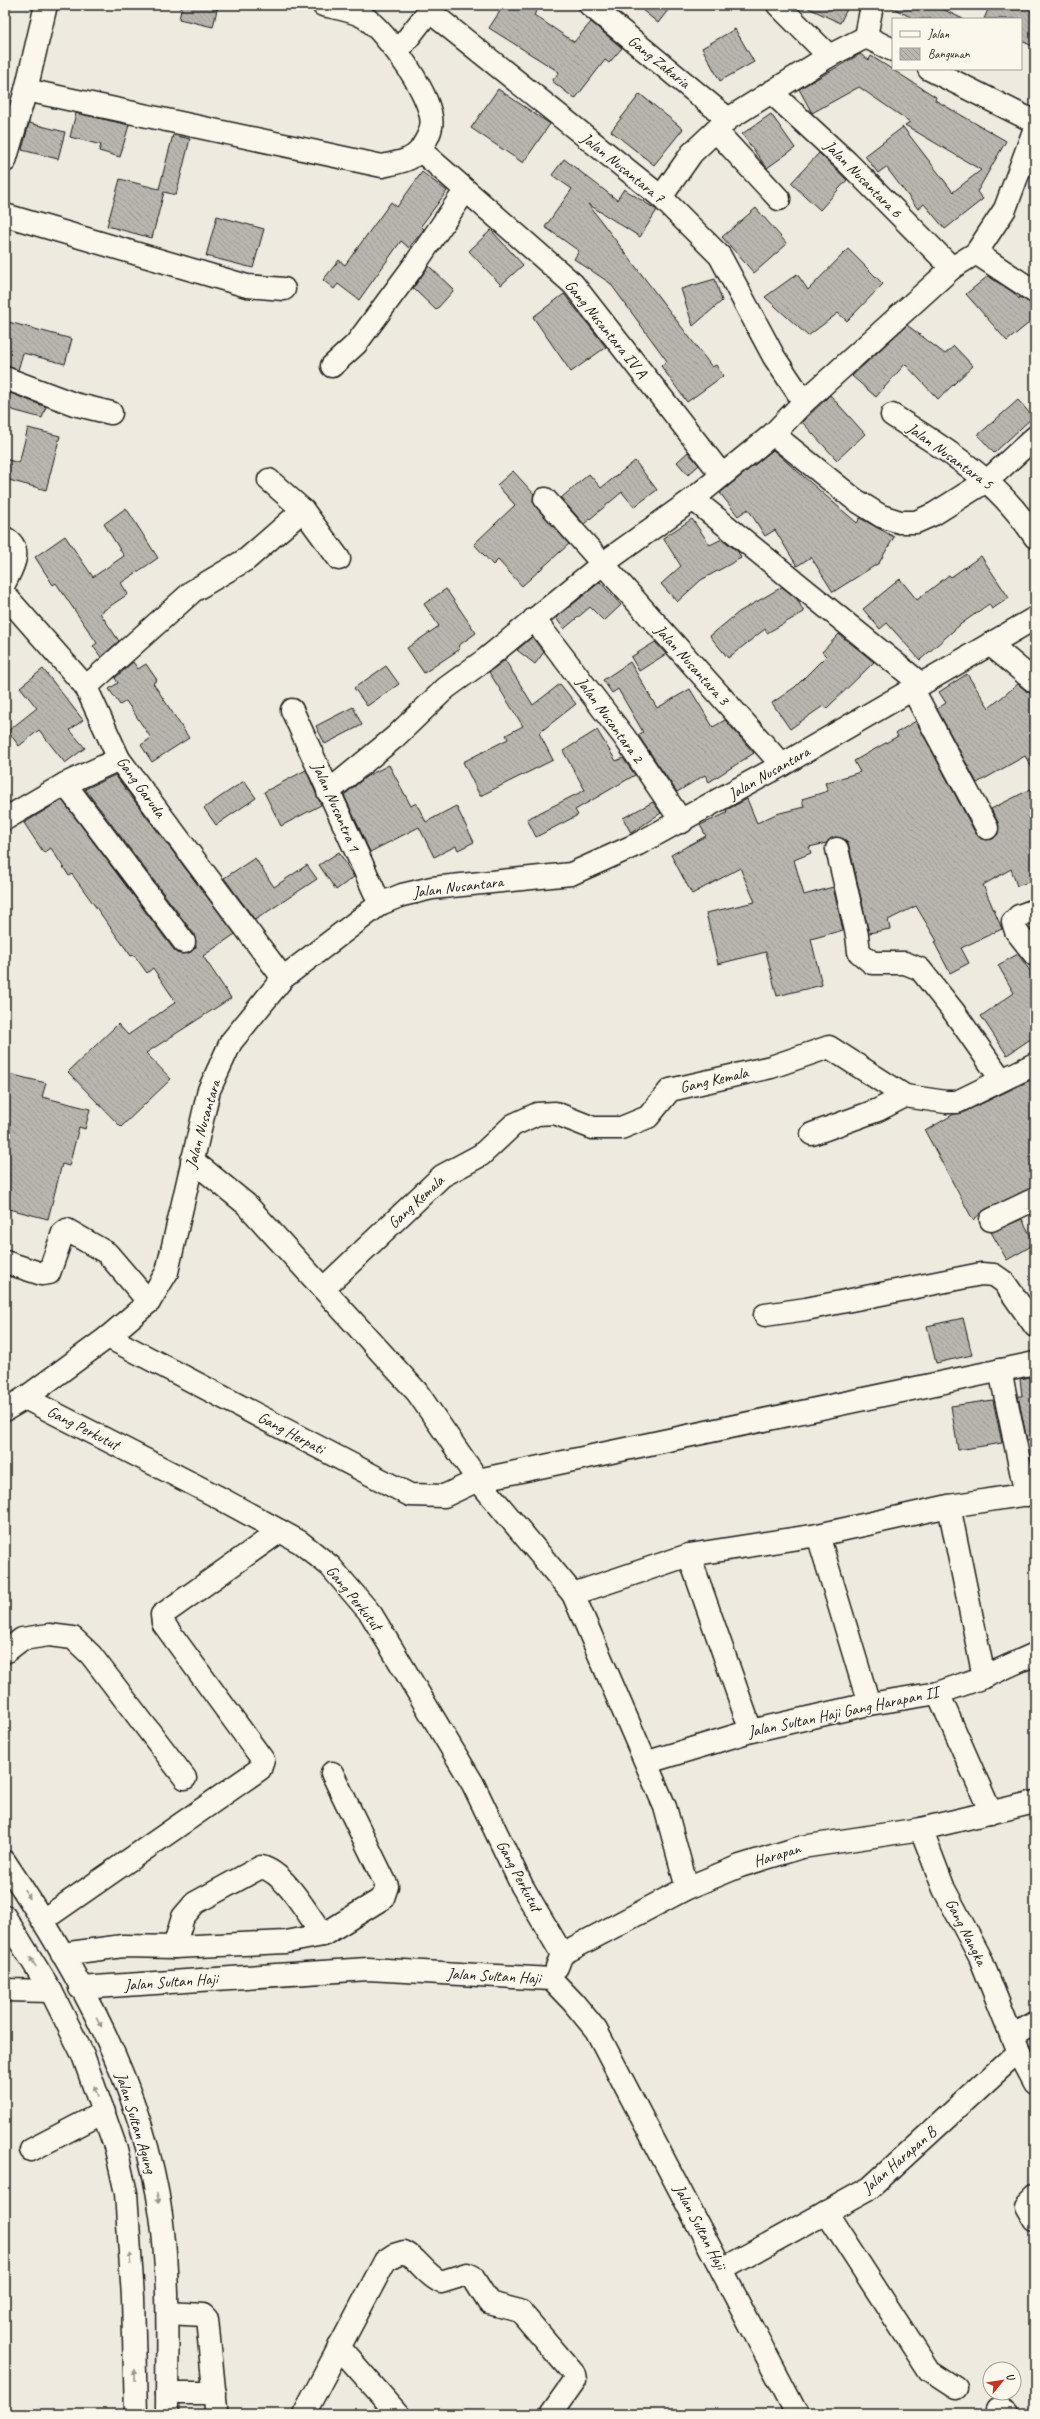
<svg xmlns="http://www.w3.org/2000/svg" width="1040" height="2419" font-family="Caveat,sans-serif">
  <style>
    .building { fill: url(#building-back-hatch); stroke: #1c1c1c }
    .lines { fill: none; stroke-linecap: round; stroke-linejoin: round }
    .minor-casing { stroke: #1c1c1c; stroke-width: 25 }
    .major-casing { stroke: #1c1c1c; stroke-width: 25 }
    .minor { stroke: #fbf7ec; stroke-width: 22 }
    .major { stroke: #fbf7ec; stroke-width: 22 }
    .oneway { fill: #97948e }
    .labels { text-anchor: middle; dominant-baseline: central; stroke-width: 3; stroke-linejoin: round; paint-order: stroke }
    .street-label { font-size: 16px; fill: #1c1c1c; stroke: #fbf7ec }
  </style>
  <defs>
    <pattern id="building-back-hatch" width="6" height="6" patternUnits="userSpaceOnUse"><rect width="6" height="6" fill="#b9b6af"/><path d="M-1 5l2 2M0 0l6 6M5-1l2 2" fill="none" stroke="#9e9c96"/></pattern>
  </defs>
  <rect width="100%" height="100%" fill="#eeeadf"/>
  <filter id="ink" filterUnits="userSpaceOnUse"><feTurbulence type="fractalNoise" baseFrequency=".025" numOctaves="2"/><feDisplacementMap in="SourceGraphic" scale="8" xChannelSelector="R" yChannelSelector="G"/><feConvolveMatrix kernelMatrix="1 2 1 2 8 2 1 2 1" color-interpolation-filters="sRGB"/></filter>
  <g filter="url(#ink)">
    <g class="building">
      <polygon points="182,5 218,5 213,27 179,19"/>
      <polygon points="504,5 540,5 534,15 574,42 591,22 622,48 609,63 605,60 575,99 552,81 559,72 489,28"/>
      <polygon points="636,5 672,5 658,23"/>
      <polygon points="802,5 849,5 840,23"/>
      <polygon points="887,5 934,5 963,19 914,19"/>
      <polygon points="990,5 1035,5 1035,47 1021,41 1021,19 984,19"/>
      <polygon points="735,29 754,62 720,81 702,48"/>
      <polygon points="860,54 869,60 871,56 936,97 935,100 1006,141 977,192 983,199 945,229 924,204 918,209 886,167 878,173 865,156 903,127 953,192 981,170 905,125 910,122 859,87 812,113 799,89"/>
      <polygon points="498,89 550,124 523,163 471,128"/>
      <polygon points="640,94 683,129 654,165 611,131"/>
      <polygon points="76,113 129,125 120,157 99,151 101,145 70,137"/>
      <polygon points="771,114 795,148 767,168 742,134"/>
      <polygon points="29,123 65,132 58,159 22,150"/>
      <polygon points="173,135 190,139 176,195 164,192 152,238 107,226 120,179 159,189"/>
      <polygon points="819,153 847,180 820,210 791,183"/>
      <polygon points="564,159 617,200 624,189 657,210 640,237 588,204 712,367 716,365 723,376 687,402 661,366 667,361 610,283 574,259 579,251 545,227 572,189 552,175"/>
      <polygon points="422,172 447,191 421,226 424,229 409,248 401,241 359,300 338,284 334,289 323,280 339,260 345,265 391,202 397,207"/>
      <polygon points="756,208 787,244 754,273 722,237"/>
      <polygon points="217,216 264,229 253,268 206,256"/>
      <polygon points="491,230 523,265 501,285 469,251"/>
      <polygon points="848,249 883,284 847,321 838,313 808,336 765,297 797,274 808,290"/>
      <polygon points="429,266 454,290 436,310 413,288"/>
      <polygon points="988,276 1014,293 1019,299 1020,297 1035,306 1035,318 1007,341 966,294"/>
      <polygon points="715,279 722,301 693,326 681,289"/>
      <polygon points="564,294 606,347 571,372 533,317"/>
      <polygon points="5,321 72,339 65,364 23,353 18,370 5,366"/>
      <polygon points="907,325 945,354 954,346 973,366 938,399 905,364 876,397 852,376"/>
      <polygon points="5,391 46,407 42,418 5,408"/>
      <polygon points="830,395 865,434 837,460 802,422"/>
      <polygon points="1018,400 1033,417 994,453 978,435"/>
      <polygon points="28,428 60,436 46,490 5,479 5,459 19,463"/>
      <polygon points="773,450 857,523 860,518 894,537 879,563 833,592 811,557 797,566 775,530 765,536 748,509 738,516 720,493"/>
      <polygon points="688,452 699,465 688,475 677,462"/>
      <polygon points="635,461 657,490 634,507 622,492 584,524 561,498 589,474 601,488"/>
      <polygon points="513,471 534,494 533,501 536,507 569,544 522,586 498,560 493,565 474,544 515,505 497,485"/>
      <polygon points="126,508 158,558 121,583 128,594 100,613 119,641 101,657 93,646 97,643 56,583 53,585 35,557 65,536 93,577 124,556 104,524"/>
      <polygon points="692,519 710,545 722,539 738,552 741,558 701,580 677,602 661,584 681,566 663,538"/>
      <polygon points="981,556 1009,598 992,609 989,604 961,624 920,660 887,623 880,629 863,609 900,579 917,600 949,575 951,577"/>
      <polygon points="600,582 621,605 604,621 590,607 564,629 556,618"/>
      <polygon points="782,587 797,599 804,612 767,633 765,629 728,658 710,636 739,612"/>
      <polygon points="446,589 476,633 458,646 460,649 424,673 407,648 439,626 424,604"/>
      <polygon points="839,634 874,662 826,709 823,706 790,729 772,703 795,687 826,656 822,652"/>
      <polygon points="532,637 544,652 535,664 517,650"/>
      <polygon points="655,642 666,654 639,671 631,657"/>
      <polygon points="505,660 533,705 560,684 576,704 539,733 553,760 480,796 463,762 508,739 506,735 523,726 489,672"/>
      <polygon points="133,662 138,669 146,664 157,680 153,683 189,738 152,762 141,745 151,738 126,701 120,705 109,689 118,683 115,678"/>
      <polygon points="630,662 657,708 690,689 713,727 725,720 754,753 709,782 705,775 677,792 638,735 643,732 618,689 612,693 603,680"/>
      <polygon points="386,666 399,684 367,706 354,688"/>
      <polygon points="43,669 83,720 70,730 85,748 65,763 39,730 19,746 8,731 37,708 20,687"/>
      <polygon points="967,674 989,708 1018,684 1027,692 1035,694 1035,773 1025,756 977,783 937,709 946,703 939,692"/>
      <polygon points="353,707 362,725 325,744 316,726"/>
      <polygon points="916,721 976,834 981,839 993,839 998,834 998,822 991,809 1035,787 1035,880 1017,886 1011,869 983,885 1002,929 961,948 969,963 950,973 934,942 937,941 916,906 888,920 890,929 869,933 849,846 846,840 835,837 827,843 809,847 811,853 794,860 804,895 833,887 843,930 811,939 822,985 777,996 766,952 718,964 706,913 755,902 740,868 692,894 671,855 706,836 700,825 727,813 726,810 747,799 757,823 776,814 804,807 802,799 828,791 825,783 860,772 854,761 898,736 896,733"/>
      <polygon points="597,730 616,761 623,758 635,775 575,810 578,815 536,837 527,819 585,790 563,751"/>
      <polygon points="389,765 411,806 416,803 426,822 456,806 474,842 458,850 456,846 434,857 419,827 370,852 344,795 367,776"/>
      <polygon points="306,770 321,805 281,826 264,792"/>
      <polygon points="115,775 235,934 203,956 231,998 146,1053 171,1079 121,1127 68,1072 118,1024 128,1035 176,1002 153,968 147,973 134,955 131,956 72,874 69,876 51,848 44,853 24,823 62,800 174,950 179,954 191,952 196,947 194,934 85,789"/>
      <polygon points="244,781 256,798 216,825 204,808"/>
      <polygon points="653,802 661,813 631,833 623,818"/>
      <polygon points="339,852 354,877 336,890 319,865"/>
      <polygon points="255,858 274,887 307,865 317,879 255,920 224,878"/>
      <polygon points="1018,954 1035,978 1035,1036 1007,1055 981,1016 1014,993 998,965"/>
      <polygon points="5,1073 46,1083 42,1097 90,1109 85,1129 79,1127 69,1166 62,1164 48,1219 5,1208"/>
      <polygon points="1035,1078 1035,1187 986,1209 973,1220 925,1131 954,1114 962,1113"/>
      <polygon points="1022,1219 1035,1244 1007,1260 991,1232"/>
      <polygon points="963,1318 972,1355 936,1363 927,1326"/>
      <polygon points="1035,1376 1035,1439 1027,1440 1018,1396 1022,1396 1020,1379"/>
      <polygon points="993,1400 1002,1443 958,1450 951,1406"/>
    </g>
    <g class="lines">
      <defs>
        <g id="minor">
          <polyline points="590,5 728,119"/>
          <polyline points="778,5 829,56"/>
          <polyline points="866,37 872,5"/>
          <polyline points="866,37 893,50"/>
          <polyline points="398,51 429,11 661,197 720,256 774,357 804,402"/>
          <polyline points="929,69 1035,122"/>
          <path d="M 26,90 L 382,166 C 395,163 412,161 420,150 C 424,144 430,134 431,127 C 437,101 386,31 364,17 C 352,10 336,8 323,5"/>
          <polyline points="771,92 847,162 952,268"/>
          <polyline points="716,131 779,199"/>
          <polyline points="420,150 573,284 722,475"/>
          <polyline points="5,161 26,90 46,5"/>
          <polyline points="661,197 692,153 728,119 829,56 866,37"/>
          <polyline points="5,215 247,286 284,289"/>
          <polyline points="976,253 1035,292"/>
          <polyline points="332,366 356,344 413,267 465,191"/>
          <polyline points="5,378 74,404 111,413"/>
          <path d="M 892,415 C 949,452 996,478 1035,537"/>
          <polyline points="773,434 854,499 881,516 900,522 916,522 934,514 988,480 1035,437"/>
          <polyline points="269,480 303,510 339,559"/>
          <polyline points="545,499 782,765"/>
          <polyline points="693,499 773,434 804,402 952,268 976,253 1005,209 1035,128"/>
          <path d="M 5,538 C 24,549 12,568 5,582"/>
          <polyline points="5,595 86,687 119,759 283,978"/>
          <polyline points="534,619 625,738 682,822"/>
          <polyline points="990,644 1035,682"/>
          <polyline points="86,687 193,591 247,559 303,510"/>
          <polyline points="912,688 987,828"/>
          <polyline points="292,710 380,904"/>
          <polyline points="65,784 184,942"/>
          <polyline points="328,792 395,737 446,688 486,659 601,565 693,499 921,684"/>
          <polyline points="5,819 65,784 119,759"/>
          <polyline points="837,849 857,935 859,952 872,963 905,963 920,969 954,1012 1001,1079"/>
          <polyline points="1035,910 1019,916 1013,922 1016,931 1035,955"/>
          <polyline points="812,1134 878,1110 905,1096 946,1102 957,1102 1035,1064"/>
          <polyline points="192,1160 246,1204 417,1392 478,1480 573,1594 665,1807 687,1888"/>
          <polyline points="991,1220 1035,1199"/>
          <polyline points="5,1262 42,1274 49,1273 63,1233 67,1230 107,1253 149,1302"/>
          <polyline points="324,1288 442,1176 481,1155 513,1125 537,1114 555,1113 593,1128 621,1128 648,1117 670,1090 771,1067 829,1047 905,1096"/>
          <polyline points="765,1315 806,1309 981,1274 994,1275 1004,1282 1035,1326"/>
          <polyline points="108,1337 410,1495 444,1496 478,1480 1035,1363"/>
          <polyline points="1000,1370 1026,1495"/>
          <polyline points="25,1398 216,1496 300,1542 330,1566 371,1614 473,1784 522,1886 562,1954"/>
          <polyline points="5,1410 25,1398 108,1337 149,1302 167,1272 209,1090 231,1042 283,978 380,904 402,895 432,888 571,874 638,844 782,765 1035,618"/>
          <polyline points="949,1506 984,1677"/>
          <polyline points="818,1535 869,1704"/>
          <polyline points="689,1555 751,1731"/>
          <polyline points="573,1594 689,1555 818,1535 949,1506 1035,1493"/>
          <polyline points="5,1652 22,1639 49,1635 73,1638 91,1655 185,1778"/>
          <polyline points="938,1693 991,1813"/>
          <polyline points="648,1762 751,1731 869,1704 938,1693 984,1677 1035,1654"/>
          <polyline points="921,1829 944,1889 980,1957 1018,2052 1035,2084"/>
          <polyline points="43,1920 260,1769 263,1760 163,1623 162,1615 280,1531"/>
          <path d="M 174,1947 L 183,1917 L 195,1903 L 261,1867 C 285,1872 308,1915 323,1935"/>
          <polyline points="62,1954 123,1946 174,1947 286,1942 323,1935 383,1898 387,1886 332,1773"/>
          <polyline points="557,1967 562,1954 687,1888 740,1866 802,1847 921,1829 1035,1802"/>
          <polyline points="80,1988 368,1969 551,1979 573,2002 596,2030 797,2414"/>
          <polyline points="5,1990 51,1991"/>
          <polyline points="1012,2036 1035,2023"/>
          <polyline points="31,2150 104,2112"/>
          <polyline points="1035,2198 1027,2206 1035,2220"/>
          <polyline points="826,2212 929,2371 955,2388"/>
          <polyline points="723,2269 870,2188 1018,2052"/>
          <polyline points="168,2313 203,2315 207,2319 216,2409"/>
          <polyline points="339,2347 398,2414"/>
          <polyline points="167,2393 215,2393"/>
          <polyline points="998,2408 1007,2414"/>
          <path d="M 304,2414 L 385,2261 L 394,2255 L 404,2252 C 418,2258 424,2274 441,2282 L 467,2274 L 472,2276 L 489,2303 L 520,2311 L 574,2374 L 575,2380 L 551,2414"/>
        </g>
        <g id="major">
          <path d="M 5,1862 C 76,1968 143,2086 161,2215 C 170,2280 167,2348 167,2414"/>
          <polyline points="5,1917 51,1991 83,2055 116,2149 126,2193 133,2297 136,2414"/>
        </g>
      </defs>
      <use href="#minor" class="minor-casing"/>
      <use href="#major" class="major-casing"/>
      <use href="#minor" class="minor"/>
      <use href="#major" class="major"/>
    </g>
    <defs><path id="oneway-solid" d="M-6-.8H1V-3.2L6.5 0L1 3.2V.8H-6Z"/></defs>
    <g class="oneway">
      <use href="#oneway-solid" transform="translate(27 1894) rotate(57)"/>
      <use href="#oneway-solid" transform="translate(33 1962) rotate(-122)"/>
      <use href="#oneway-solid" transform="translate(99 2022) rotate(62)"/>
      <use href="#oneway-solid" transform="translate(96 2091) rotate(-110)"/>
      <use href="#oneway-solid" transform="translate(158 2198) rotate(78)"/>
      <use href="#oneway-solid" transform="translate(130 2258) rotate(-94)"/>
      <use href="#oneway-solid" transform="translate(135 2375) rotate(-91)"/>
    </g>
  </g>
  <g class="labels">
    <g class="street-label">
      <text transform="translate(659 62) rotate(39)">Gang Zakaria</text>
      <text transform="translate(623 168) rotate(39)">Jalan Nusantara 7</text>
      <text transform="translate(863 179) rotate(45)">Jalan Nusantara 6</text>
      <text transform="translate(606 329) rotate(51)">Gang Nusantara IV A</text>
      <text transform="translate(950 456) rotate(36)">Jalan Nusantara 5</text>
      <text transform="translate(692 665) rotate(48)">Jalan Nusantara 3</text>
      <text transform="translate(610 720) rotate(54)">Jalan Nusantara 2</text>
      <text transform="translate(769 773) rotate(-30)">Jalan Nusantara</text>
      <text transform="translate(141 787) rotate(54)">Gang Garuda</text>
      <text transform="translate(336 807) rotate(66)">Jalan Nusantra 1</text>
      <text transform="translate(458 887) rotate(-7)">Jalan Nusantara</text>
      <text transform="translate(714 1080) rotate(-13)">Gang Kemala</text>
      <text transform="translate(203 1124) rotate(-74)">Jalan Nusantara</text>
      <text transform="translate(416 1202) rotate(-43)">Gang Kemala</text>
      <text transform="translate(83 1428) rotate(27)">Gang Perkutut</text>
      <text transform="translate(291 1433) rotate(28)">Gang Herpati</text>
      <text transform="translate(354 1598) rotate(51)">Gang Perkutut</text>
      <text transform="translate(843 1712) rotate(-12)">Jalan Sultan Haji Gang Harapan II</text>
      <text transform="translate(777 1855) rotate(-17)">Harapan</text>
      <text transform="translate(519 1876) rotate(62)">Gang Perkutut</text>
      <text transform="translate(966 1932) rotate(63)">Gang Nangka</text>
      <text transform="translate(494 1976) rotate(3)">Jalan Sultan Haji</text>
      <text transform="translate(171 1982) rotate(-4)">Jalan Sultan Haji</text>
      <text transform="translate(136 2123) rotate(73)">Jalan Sultan Agung</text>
      <text transform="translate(899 2160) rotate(-41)">Jalan Harapan B</text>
      <text transform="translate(700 2227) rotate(62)">Jalan Sultan Haji</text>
    </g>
  </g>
  <rect width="1040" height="2419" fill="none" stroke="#fbf7ec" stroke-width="20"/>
  <rect x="10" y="10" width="1020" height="2399" fill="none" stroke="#1c1c1c" stroke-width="1.5" filter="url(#ink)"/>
  <rect x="892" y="18" width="130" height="52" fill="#fbf7ec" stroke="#a29f99"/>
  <rect x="900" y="31" width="20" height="6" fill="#fbf7ec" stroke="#a29f99"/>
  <text x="928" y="38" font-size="12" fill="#1c1c1c">Jalan</text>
  <rect x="900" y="48" width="20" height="12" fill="url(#building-back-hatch)" stroke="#a29f99"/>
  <text x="928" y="58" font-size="12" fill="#1c1c1c">Bangunan</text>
  <g transform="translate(1002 2381) rotate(60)"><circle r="19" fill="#fbf7ec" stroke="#a29f99"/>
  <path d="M0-3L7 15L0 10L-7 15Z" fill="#c8321e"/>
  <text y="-6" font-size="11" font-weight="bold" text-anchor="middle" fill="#1c1c1c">U</text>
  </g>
</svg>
